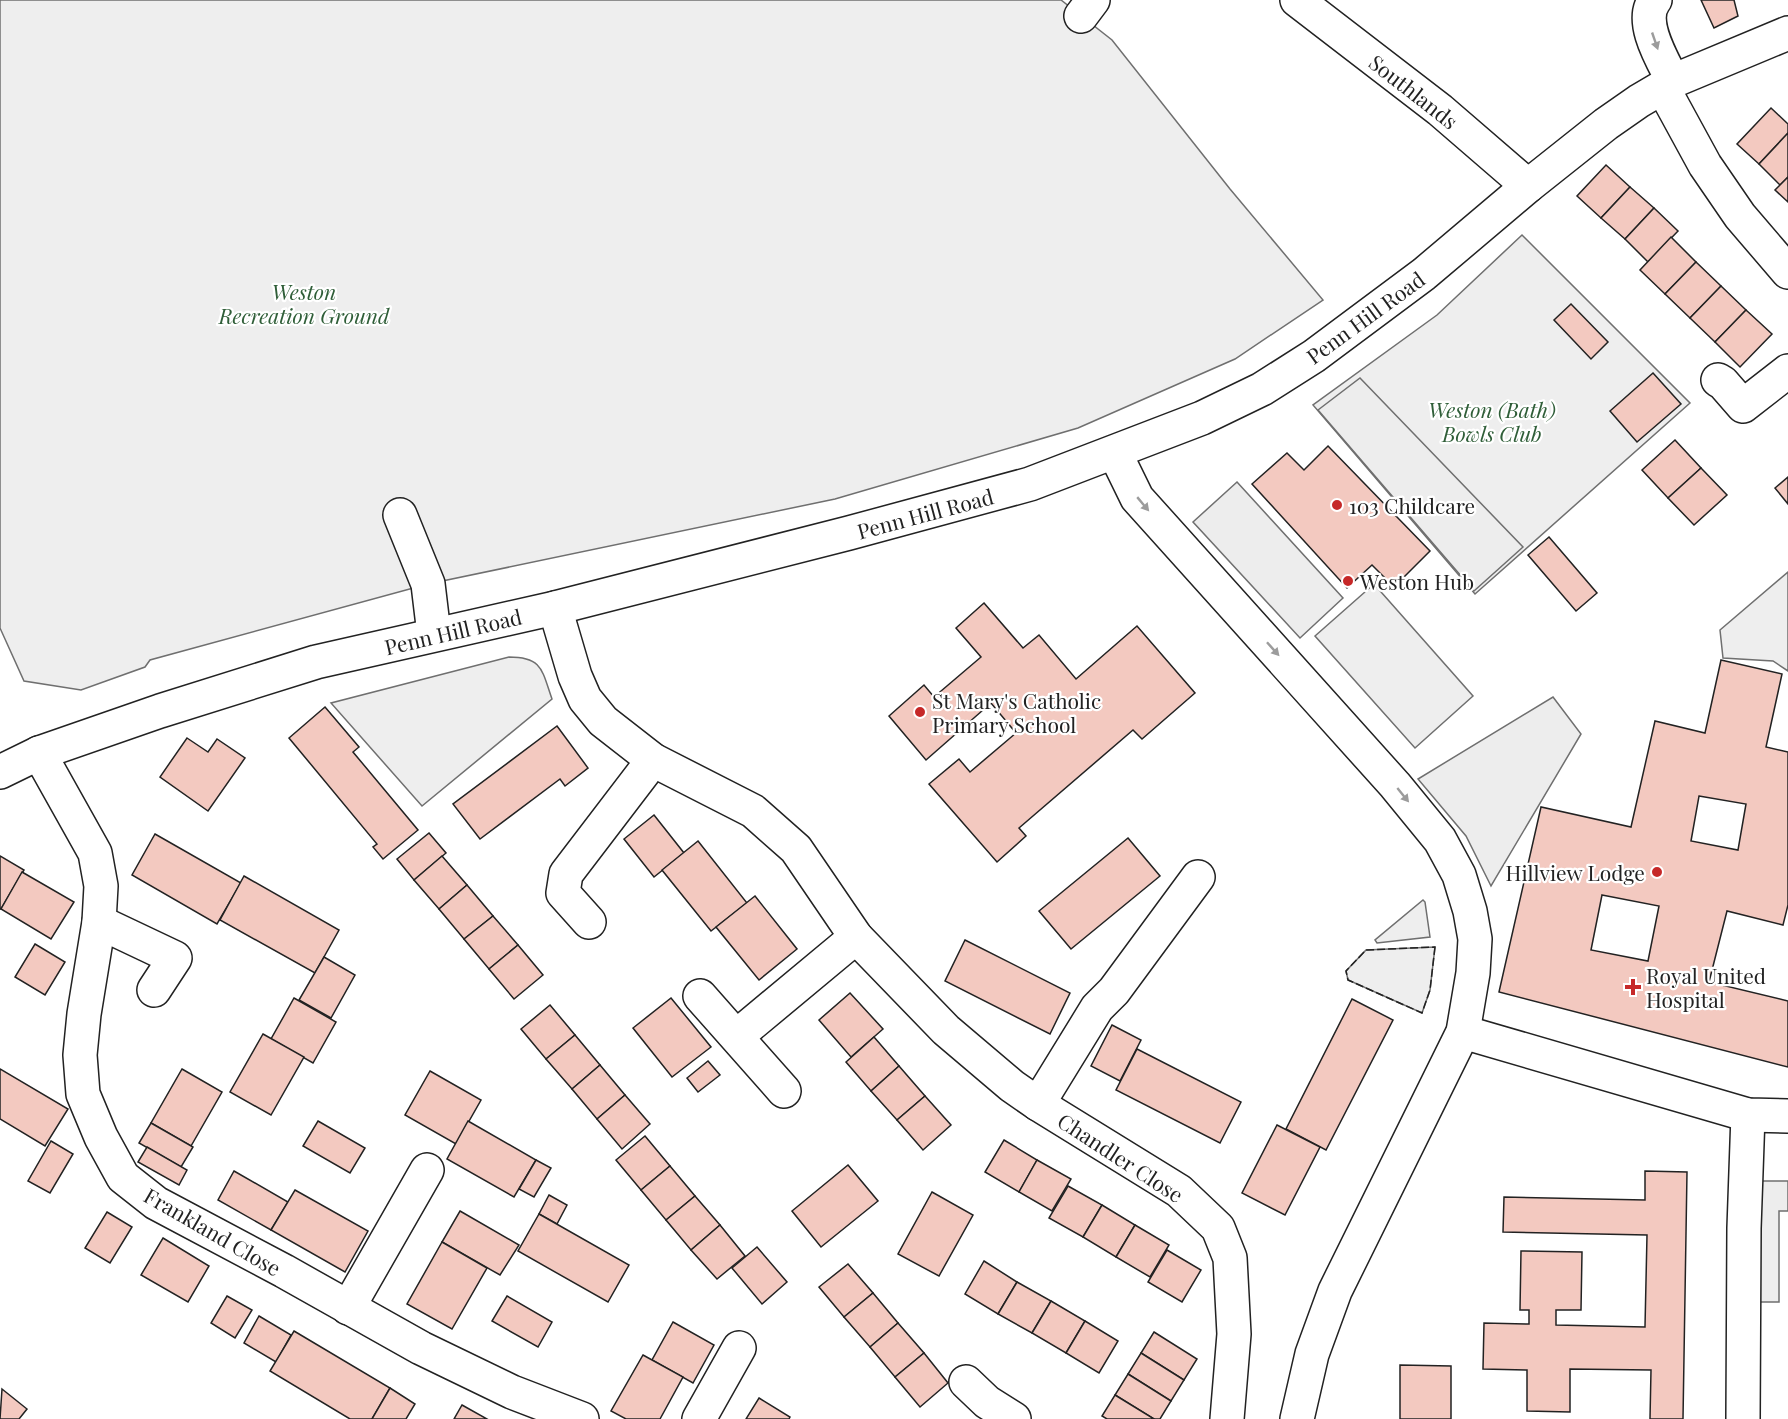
<svg xmlns="http://www.w3.org/2000/svg" width="1788" height="1419" font-family="'Playfair Display',serif">
  <style>
    .green { fill: #eee; stroke: #6f6f6f; stroke-width: 1.5 }
    .parking { fill: #ededed; stroke: #6f6f6f; stroke-width: 1.5 }
    .building { fill: #f3c9c0; stroke: #222; stroke-width: 1.5; fill-rule: evenodd }
    .lines { fill: none; stroke-linecap: round; stroke-linejoin: round }
    .minor-casing { stroke: #222; stroke-width: 36 }
    .minor { stroke: #fff; stroke-width: 33 }
    .fence { stroke: #222; stroke-width: 1.5; stroke-dasharray: 8 3; stroke-linecap: butt }
    .oneway { fill: #9c9c9c }
    .poi-dot { fill: #c62828; stroke: #fff; stroke-width: 2 }
    .labels { text-anchor: middle; dominant-baseline: central; stroke-width: 4.5; stroke-linejoin: round; paint-order: stroke }
    .street-label { font-size: 21px; fill: #222; stroke: #fff }
    .park-label { font-size: 21px; font-style: italic; fill: #2f5e38; stroke: #fff }
    .poi-label { font-size: 21px; fill: #222; stroke: #fff; text-anchor: start }
  </style>
  <rect width="100%" height="100%" fill="#fff"/>
  <g class="green">
    <polygon points="0,0 1061,0 1112,40 1230,189 1323,300 1235,359 1078,428 835,499 428,584 150,660 145,667 81,690 24,681 0,628"/>
    <polygon points="1522,235 1690,403 1475,594 1313,405 1437,315"/>
    <polygon points="1788,572 1788,671 1773,661 1723,658 1720,630"/>
    <polygon points="1374,584 1473,696 1415,748 1315,636"/>
    <path d="M 509,657 C 543,657 542,671 552,699 L 422,806 L 331,703 Z"/>
    <polygon points="1423,900 1425,902 1430,937 1377,943 1375,940"/>
    <polygon points="1435,947 1430,990 1422,1013 1348,980 1346,971 1366,950"/>
  </g>
  <g class="parking">
    <polygon points="1360,378 1523,547 1474,591 1318,410"/>
    <polygon points="1237,482 1343,598 1300,638 1193,522"/>
    <polygon points="1553,697 1581,734 1491,886 1466,836 1418,779"/>
    <polygon points="1752,1181 1788,1181 1788,1211 1779,1211 1779,1302 1753,1302"/>
  </g>
  <g class="building">
    <polygon points="1701,0 1734,0 1738,16 1714,28"/>
    <polygon points="1771,108 1788,124 1788,133 1759,164 1737,144"/>
    <polygon points="1788,133 1788,177 1780,185 1759,164"/>
    <polygon points="1606,165 1630,187 1601,218 1577,196"/>
    <polygon points="1788,177 1788,202 1775,190"/>
    <polygon points="1630,187 1654,208 1625,239 1601,218"/>
    <polygon points="1654,208 1678,231 1648,262 1625,239"/>
    <polygon points="1671,237 1696,262 1665,294 1640,270"/>
    <polygon points="1696,262 1721,286 1690,318 1665,294"/>
    <polygon points="1721,286 1746,310 1715,342 1690,318"/>
    <polygon points="1571,304 1608,342 1591,359 1554,320"/>
    <polygon points="1746,310 1772,334 1740,367 1715,342"/>
    <polygon points="1653,373 1681,404 1637,442 1610,411"/>
    <polygon points="1675,440 1701,468 1668,498 1642,470"/>
    <polygon points="1328,446 1430,551 1394,587 1372,565 1347,588 1252,484 1287,453 1304,470"/>
    <polygon points="1701,468 1727,495 1694,525 1668,498"/>
    <polygon points="1788,477 1788,504 1775,488"/>
    <polygon points="1549,537 1597,593 1576,611 1528,555"/>
    <polygon points="984,603 1023,648 1039,635 1076,679 1137,626 1195,693 1142,739 1133,730 1019,828 1026,836 997,862 929,784 959,759 970,772 1016,733 991,703 926,760 889,716 924,685 934,697 981,657 956,628"/>
    <path d="M 1721,660 L 1782,674 L 1766,747 L 1788,752 L 1788,905 L 1783,925 L 1727,911 L 1709,982 L 1788,1001 L 1788,1067 L 1499,992 L 1541,807 L 1631,827 L 1655,721 L 1705,733 ZM 1699,796 L 1746,804 L 1738,850 L 1691,841 ZM 1602,895 L 1659,906 L 1648,961 L 1591,950 Z"/>
    <polygon points="325,707 359,747 353,752 418,830 383,859 373,847 377,844 289,738"/>
    <polygon points="557,726 588,768 565,786 560,779 480,839 453,804"/>
    <polygon points="187,738 208,752 217,739 245,758 208,811 160,777"/>
    <polygon points="654,815 684,853 654,877 624,839"/>
    <polygon points="429,833 446,853 414,880 397,859"/>
    <polygon points="155,834 241,883 217,924 132,875"/>
    <polygon points="1128,838 1160,876 1071,949 1039,911"/>
    <polygon points="698,841 747,903 711,931 662,870"/>
    <polygon points="0,856 24,870 1,909 0,909"/>
    <polygon points="442,856 467,885 439,909 414,880"/>
    <polygon points="22,872 74,902 51,939 1,909"/>
    <polygon points="244,876 339,930 315,973 220,920"/>
    <polygon points="467,885 493,916 464,939 439,909"/>
    <polygon points="755,896 797,949 759,980 716,927"/>
    <polygon points="493,916 518,945 489,969 464,939"/>
    <polygon points="965,940 1070,993 1050,1034 945,981"/>
    <polygon points="35,944 65,962 45,995 15,977"/>
    <polygon points="518,945 543,975 514,999 489,969"/>
    <polygon points="324,957 355,975 331,1018 299,1000"/>
    <polygon points="850,993 883,1029 851,1057 819,1020"/>
    <polygon points="294,998 336,1022 313,1063 271,1039"/>
    <polygon points="671,998 711,1047 672,1077 633,1028"/>
    <polygon points="1352,999 1393,1020 1326,1150 1286,1129"/>
    <polygon points="550,1005 575,1035 546,1059 521,1029"/>
    <polygon points="1112,1025 1141,1040 1120,1081 1091,1066"/>
    <polygon points="263,1034 304,1057 271,1115 230,1092"/>
    <polygon points="575,1035 600,1065 572,1089 546,1059"/>
    <polygon points="874,1037 899,1066 871,1091 846,1062"/>
    <polygon points="1137,1049 1241,1102 1220,1143 1116,1090"/>
    <polygon points="708,1061 720,1075 698,1092 687,1078"/>
    <polygon points="600,1065 625,1095 597,1119 572,1089"/>
    <polygon points="899,1066 925,1096 897,1120 871,1091"/>
    <polygon points="0,1069 68,1109 45,1146 0,1119"/>
    <polygon points="182,1069 222,1092 191,1146 151,1123"/>
    <polygon points="430,1071 481,1100 456,1144 405,1115"/>
    <polygon points="625,1095 650,1124 622,1149 597,1119"/>
    <polygon points="925,1096 951,1125 923,1150 897,1120"/>
    <polygon points="318,1121 365,1148 350,1173 303,1146"/>
    <polygon points="468,1121 536,1160 514,1197 447,1159"/>
    <polygon points="151,1123 193,1147 181,1167 139,1143"/>
    <polygon points="1277,1125 1320,1147 1285,1215 1242,1193"/>
    <polygon points="645,1136 670,1166 641,1190 616,1160"/>
    <polygon points="1004,1140 1037,1160 1019,1192 985,1172"/>
    <polygon points="51,1141 73,1154 50,1193 28,1181"/>
    <polygon points="147,1147 187,1170 179,1185 138,1162"/>
    <polygon points="536,1160 551,1168 534,1197 519,1189"/>
    <polygon points="1037,1160 1071,1179 1052,1211 1019,1192"/>
    <polygon points="848,1165 878,1201 821,1247 792,1211"/>
    <polygon points="670,1166 695,1196 666,1220 641,1190"/>
    <polygon points="234,1171 288,1202 271,1230 218,1200"/>
    <polygon points="1645,1171 1687,1172 1683,1419 1650,1419 1651,1370 1570,1369 1570,1412 1527,1411 1527,1370 1483,1369 1484,1323 1529,1324 1529,1310 1520,1310 1521,1251 1582,1252 1581,1310 1556,1310 1556,1325 1645,1327 1647,1235 1503,1232 1504,1197 1645,1200"/>
    <polygon points="1068,1186 1102,1205 1083,1237 1049,1218"/>
    <polygon points="295,1190 368,1231 345,1272 271,1230"/>
    <polygon points="932,1192 973,1215 939,1276 898,1254"/>
    <polygon points="549,1195 567,1205 557,1224 539,1214"/>
    <polygon points="695,1196 720,1225 691,1250 666,1220"/>
    <polygon points="1102,1205 1135,1225 1116,1257 1083,1237"/>
    <polygon points="460,1211 519,1245 500,1275 442,1242"/>
    <polygon points="107,1212 132,1227 110,1263 85,1248"/>
    <polygon points="539,1214 629,1265 608,1302 518,1251"/>
    <polygon points="720,1225 745,1256 717,1279 691,1250"/>
    <polygon points="1135,1225 1169,1245 1150,1277 1116,1257"/>
    <polygon points="163,1238 209,1266 188,1302 141,1275"/>
    <polygon points="442,1242 487,1268 452,1329 407,1304"/>
    <polygon points="757,1247 787,1282 762,1304 732,1268"/>
    <polygon points="1167,1250 1201,1270 1182,1302 1148,1282"/>
    <polygon points="984,1261 1017,1282 998,1314 965,1294"/>
    <polygon points="848,1264 873,1293 844,1317 819,1287"/>
    <polygon points="1017,1282 1051,1301 1032,1333 998,1314"/>
    <polygon points="873,1293 898,1323 870,1347 844,1317"/>
    <polygon points="227,1296 252,1310 235,1338 211,1323"/>
    <polygon points="507,1296 552,1322 538,1347 492,1321"/>
    <polygon points="1051,1301 1085,1321 1066,1353 1032,1333"/>
    <polygon points="259,1316 291,1335 276,1362 244,1343"/>
    <polygon points="1085,1321 1118,1341 1099,1373 1066,1353"/>
    <polygon points="673,1322 714,1345 693,1383 652,1360"/>
    <polygon points="898,1323 924,1353 895,1377 870,1347"/>
    <polygon points="294,1331 390,1388 372,1419 350,1419 270,1371"/>
    <polygon points="1154,1332 1197,1359 1184,1380 1141,1353"/>
    <polygon points="924,1353 948,1383 920,1407 895,1377"/>
    <polygon points="1141,1353 1184,1380 1171,1401 1128,1374"/>
    <polygon points="643,1355 683,1377 660,1419 626,1419 611,1411"/>
    <polygon points="1400,1365 1451,1366 1451,1419 1400,1419"/>
    <polygon points="1128,1374 1171,1401 1160,1419 1154,1419 1115,1395"/>
    <polygon points="390,1388 415,1404 406,1419 372,1419"/>
    <polygon points="2,1389 27,1409 19,1419 0,1419"/>
    <polygon points="1115,1395 1154,1419 1107,1419 1102,1416"/>
    <polygon points="759,1398 790,1417 789,1419 746,1419"/>
    <polygon points="462,1405 487,1419 454,1419"/>
  </g>
  <g class="lines">
    <defs>
      <g id="minor">
        <polyline points="1297,0 1440,110 1528,186"/>
        <path d="M 1655,0 C 1638,21 1663,61 1673,81"/>
        <polyline points="1081,16 1093,0"/>
        <polyline points="1663,88 1705,165 1740,216 1788,272"/>
        <polyline points="1718,380 1723,383 1743,406 1788,371"/>
        <polyline points="1115,453 1137,498 1395,785 1440,840 1459,875 1470,911 1475,939 1473,973 1463,1032 1335,1291 1312,1354 1297,1419"/>
        <polyline points="400,515 428,584 434,634"/>
        <polyline points="555,608 575,676 585,699 603,721 653,760 753,811 796,849 856,937 946,1030 1012,1086 1038,1104 1179,1191 1218,1228 1230,1258 1234,1334 1227,1419"/>
        <polyline points="39,753 95,853 101,886 99,922 84,1014 80,1055 83,1094 101,1137 123,1177 156,1203 284,1271 421,1348 512,1392 582,1419"/>
        <polyline points="0,772 39,753 160,711 316,662 555,608 849,533 1030,484 1202,418 1262,389 1314,356 1424,274 1528,186 1606,124 1639,101 1673,81 1788,33"/>
        <polyline points="99,922 175,958 154,990"/>
        <polyline points="589,922 563,893 566,874 653,760"/>
        <polyline points="700,996 784,1091"/>
        <polyline points="1463,1032 1748,1115 1788,1116"/>
        <polyline points="737,1036 856,937"/>
        <polyline points="1038,1104 1097,1008 1114,991 1198,877"/>
        <polyline points="348,1308 427,1170"/>
        <polyline points="966,1382 987,1402 1014,1419"/>
        <polyline points="699,1419 739,1348"/>
        <polyline points="1743,1419 1744,1228 1748,1115"/>
      </g>
    </defs>
    <use href="#minor" class="minor-casing"/>
    <use href="#minor" class="minor"/>
    <polygon class="fence" points="1435,947 1430,990 1422,1013 1348,980 1346,971 1366,950"/>
  </g>
  <defs><path id="oneway-solid" d="M-6-.8H1V-3.2L6.5 0L1 3.2V.8H-6Z" transform="scale(1.5)"/></defs>
  <g class="oneway">
    <use href="#oneway-solid" transform="translate(1655 41) rotate(71)"/>
    <use href="#oneway-solid" transform="translate(1143 504) rotate(50)"/>
    <use href="#oneway-solid" transform="translate(1273 649) rotate(48)"/>
    <use href="#oneway-solid" transform="translate(1403 795) rotate(51)"/>
  </g>
  <g class="poi-dot">
    <circle cx="1337" cy="505" r="6"/>
    <circle cx="1348" cy="581" r="6"/>
    <circle cx="920" cy="712" r="6"/>
    <circle cx="1657" cy="872" r="6"/>
    <path d="M1630 978h6v6h6v6h-6v6h-6v-6h-6v-6h6z"/>
  </g>
  <g class="labels">
    <g class="street-label">
      <text transform="translate(1414 91) rotate(38)">Southlands</text>
      <text transform="translate(1365 317) rotate(-36)">Penn Hill Road</text>
      <text transform="translate(925 513) rotate(-15)">Penn Hill Road</text>
      <text transform="translate(453 631) rotate(-13)">Penn Hill Road</text>
      <text transform="translate(1121 1157) rotate(33)">Chandler Close</text>
      <text transform="translate(213 1231) rotate(30)">Frankland Close</text>
    </g>
    <g class="park-label">
      <text x="304" y="291">Weston<tspan x="304" dy="24">Recreation Ground</tspan></text>
      <text x="1492" y="409">Weston (Bath)<tspan x="1492" dy="24">Bowls Club</tspan></text>
    </g>
    <g class="poi-label">
      <text x="1349" y="505">103 Childcare</text>
      <text x="1360" y="581">Weston Hub</text>
      <text x="932" y="700">St Mary's Catholic<tspan x="932" dy="24">Primary School</tspan></text>
      <text x="1645" y="872" text-anchor="end">Hillview Lodge</text>
      <text x="1646" y="975">Royal United<tspan x="1646" dy="24">Hospital</tspan></text>
    </g>
  </g>
</svg>
